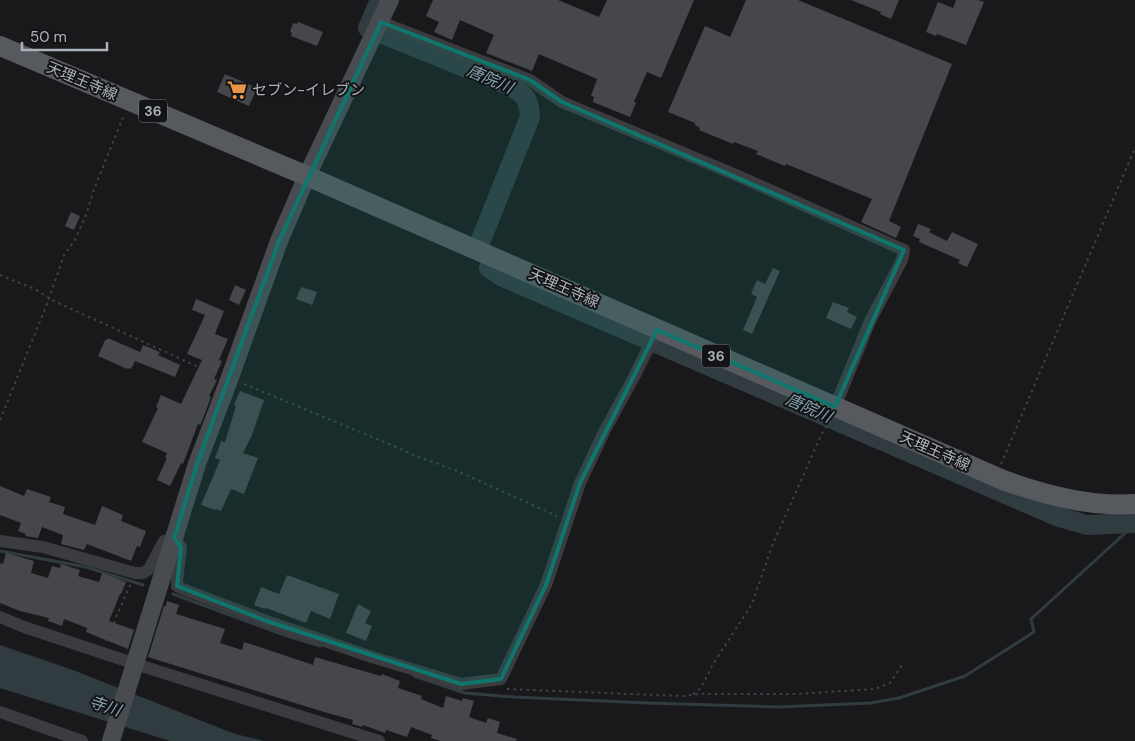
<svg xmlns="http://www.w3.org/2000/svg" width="1135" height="741" font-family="'DM Sans','Noto Sans JP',sans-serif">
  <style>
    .water { fill: #313c40 }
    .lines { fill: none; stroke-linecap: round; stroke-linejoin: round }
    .stream { stroke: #313c40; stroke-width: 3 }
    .river { stroke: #313c40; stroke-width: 20 }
    .building { fill: #46474a }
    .path { stroke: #404346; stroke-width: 2; stroke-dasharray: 2.5 4; stroke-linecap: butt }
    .street { stroke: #3a3c3f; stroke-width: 12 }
    .secondary { stroke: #484b4f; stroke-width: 18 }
    .primary { stroke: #56595e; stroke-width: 20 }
    .marked { fill: #0f766e; fill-opacity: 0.2; stroke: #0f766e; stroke-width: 4; stroke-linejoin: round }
    .labels { text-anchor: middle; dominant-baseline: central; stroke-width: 4; stroke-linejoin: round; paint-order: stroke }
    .shield { fill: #141416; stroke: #7e8388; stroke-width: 1 }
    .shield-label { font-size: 14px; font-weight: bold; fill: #acb2b9 }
    .street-label { font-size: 15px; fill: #acb2b9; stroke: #141416 }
    .poi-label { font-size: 15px; fill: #acb2b9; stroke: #141416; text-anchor: start }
    .water-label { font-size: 16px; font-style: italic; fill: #85a4b2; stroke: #141416 }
  </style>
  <rect width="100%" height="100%" fill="#19191b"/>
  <polygon class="water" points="0,645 73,670 235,734 264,741 170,741 0,688"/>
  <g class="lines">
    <g class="stream">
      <polyline points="0,551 86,567 143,585"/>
      <polyline points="173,594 287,636 320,646"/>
      <polyline points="414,676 465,693 514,697 648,703 779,707 870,703 899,698 965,676 1034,632 1031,619 1135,524"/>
    </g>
    <g class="river">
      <path d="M 380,0 L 368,28 L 511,86 C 526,95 529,100 530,117 L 481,240"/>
      <polyline points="489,268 501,276 1059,517 1087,525 1135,523"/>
    </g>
  </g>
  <g class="building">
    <polygon points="433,0 558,0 599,17 607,0 694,0 661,78 647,72 634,102 636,103 630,117 593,102 594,97 591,96 597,79 539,54 532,71 486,53 494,35 460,20 452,40 434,32 439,22 426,16"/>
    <polygon points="746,0 798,0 952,64 889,221 901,227 896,238 861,222 872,199 786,164 785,166 756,154 758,151 734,142 733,144 699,130 700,128 695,125 695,123 668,112 705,26 730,37"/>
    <polygon points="851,0 899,0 891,19 880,14 881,12"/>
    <polygon points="956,0 978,0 984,2 966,45 937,34 936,36 926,32 938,2 953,8"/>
    <polygon points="298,22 323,32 317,46 291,36 292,33 290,32 293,23 297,24"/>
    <polygon points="225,74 257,88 249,106 217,92"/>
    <polygon points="71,212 80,216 74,230 65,226"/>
    <polygon points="918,224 931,229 929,232 947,241 952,232 978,244 967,267 958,263 960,260 919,242 920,239 913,236"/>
    <polygon points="773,268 780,271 752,334 743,330 757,297 751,294 757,280 765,284"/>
    <polygon points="235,285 246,290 239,305 229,300"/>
    <polygon points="301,287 317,292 312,305 296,299"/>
    <polygon points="196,299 224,311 215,334 228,339 219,360 222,361 214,379 217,380 209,396 211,397 204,416 200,425 198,424 183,464 181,463 170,486 157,480 167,458 165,458 167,453 142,442 158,408 156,407 161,395 181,404 202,360 187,354 205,315 192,310"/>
    <polygon points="833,302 849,308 847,312 857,317 851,329 826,318"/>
    <polygon points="108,338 140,352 143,345 160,352 158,355 180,365 175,377 135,361 131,369 128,368 127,369 98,356 105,340 107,340"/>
    <polygon points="240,391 264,400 252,435 243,453 258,458 244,494 231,489 221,511 216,509 215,510 201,505 220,460 215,458 221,441 225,442 236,406 234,405"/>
    <polygon points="0,486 24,496 27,489 51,497 49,502 65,507 63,514 95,525 102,506 123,515 121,521 146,531 140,547 137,546 131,561 87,544 84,550 61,544 63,535 42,527 38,538 25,536 26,534 18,531 21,523 0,515"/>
    <polygon points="6,553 34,561 31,573 48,578 52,566 60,568 61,564 80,570 78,576 99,582 102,573 126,582 121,594 120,594 109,621 134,630 128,649 86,632 87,628 64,619 62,626 48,621 49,618 20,611 0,603 0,563 3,564"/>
    <polygon points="287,575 339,594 330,619 311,611 306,623 266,608 265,609 254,605 261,587 279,594"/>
    <polygon points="167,601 179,605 176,614 225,629 220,643 242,650 244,642 313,665 315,657 381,676 382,674 400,681 398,688 422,696 421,699 443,708 446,696 462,701 463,698 474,701 469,717 486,723 488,718 500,722 497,733 517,739 516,741 441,741 431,738 432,735 411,727 407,737 386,730 385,733 363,725 362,727 352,724 353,720 324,712 148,657 164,606 166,606"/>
    <polygon points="358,604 371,611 365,623 372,626 366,641 346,633"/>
  </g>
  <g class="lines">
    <g class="path">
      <polyline points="0,275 35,289 54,301 216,375"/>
      <polyline points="244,384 399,448 413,455 455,470 557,516"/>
      <polyline points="0,420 47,304 64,255 75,240 86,215 94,189 124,115"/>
      <polyline points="1001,464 1135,148"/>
      <polyline points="106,641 131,583"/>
      <polyline points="507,689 683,696 699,694 797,694 875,689 890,683 902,665"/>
      <polyline points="693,694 701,688 713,664 752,604 772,546 822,433 830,421"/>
    </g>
    <g class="street">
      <polyline points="381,22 530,80 562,102 736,175 904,250 902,260 870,321 835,407"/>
      <polyline points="0,541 43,547 135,573 143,573 149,569 164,541 174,538 181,547 177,581 177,586 183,589 269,622 372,657 461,684 501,679 546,585 580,483 605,430 635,375 657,330"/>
      <polyline points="0,617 24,627 148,668 379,741"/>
      <polyline points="0,712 82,741"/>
    </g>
    <polyline class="secondary" points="111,741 197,464 229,380 279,241 307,176 390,0"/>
    <path class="primary" d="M 0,46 L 307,176 L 1003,480 C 1045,495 1089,507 1135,504"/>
  </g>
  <path class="marked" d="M 381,22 L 530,80 L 562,102 L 904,250 L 835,407 L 657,330 L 580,483 L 546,585 L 501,679 L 461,684 L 269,622 L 177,586 L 181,547 L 174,538 L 197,464 L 279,241 Z"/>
  <defs>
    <symbol id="supermarket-bare" viewBox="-9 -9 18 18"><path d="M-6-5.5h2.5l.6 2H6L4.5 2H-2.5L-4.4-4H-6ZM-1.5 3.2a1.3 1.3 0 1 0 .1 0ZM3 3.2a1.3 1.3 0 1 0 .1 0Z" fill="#e89544" stroke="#141416" stroke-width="2.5" paint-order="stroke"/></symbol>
  </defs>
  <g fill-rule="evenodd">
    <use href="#supermarket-bare" x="223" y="76" width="28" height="28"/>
  </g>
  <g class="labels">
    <g class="shield">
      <rect x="139" y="99.5" width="28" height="23" rx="4"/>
      <rect x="702" y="344.5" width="28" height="23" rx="4"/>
    </g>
    <g class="shield-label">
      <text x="153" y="111">36</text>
      <text x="716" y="356">36</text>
    </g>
    <g class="street-label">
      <text transform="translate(82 81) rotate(23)">天理王寺線</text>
      <text transform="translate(564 288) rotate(24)">天理王寺線</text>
      <text transform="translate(935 451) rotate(24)">天理王寺線</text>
    </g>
    <g class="poi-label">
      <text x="252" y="90">セブン-イレブン</text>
    </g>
    <g class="water-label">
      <text transform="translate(490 79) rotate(23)">唐院川</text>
      <text transform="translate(809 408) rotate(24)">唐院川</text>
      <text transform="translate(105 706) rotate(18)">寺川</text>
    </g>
  </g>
  <path d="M22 42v8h85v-8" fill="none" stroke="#acb2b9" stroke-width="2.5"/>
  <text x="30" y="42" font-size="15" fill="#acb2b9" stroke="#141416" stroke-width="4" paint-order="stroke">50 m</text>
</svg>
